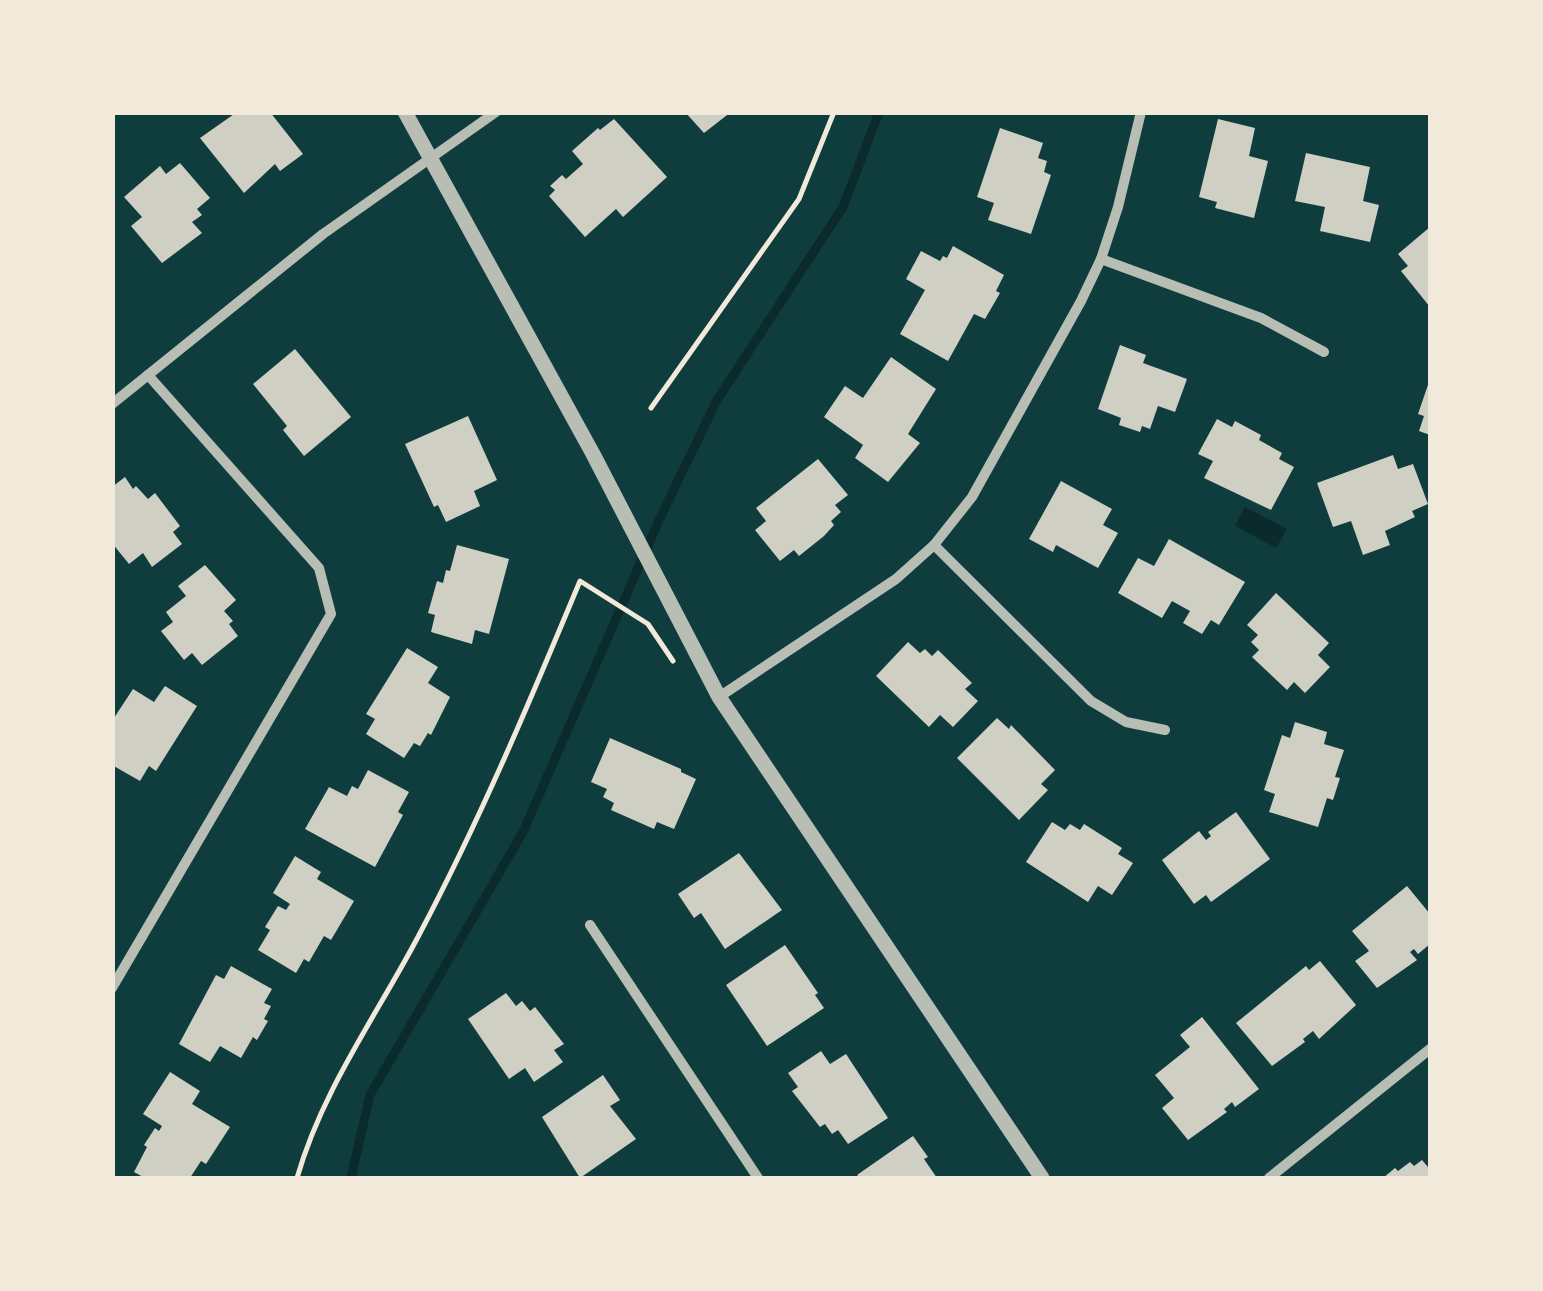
<svg xmlns="http://www.w3.org/2000/svg" width="1543" height="1291" font-family="Overpass,sans-serif">
  <style>
    .water { fill: #0a2a2b }
    .lines { fill: none; stroke-linecap: round; stroke-linejoin: round }
    .stream { stroke: #0a2a2b; stroke-width: 9 }
    .building { fill: #cfcfc3 }
    .path { stroke: #f1e9da; stroke-width: 5 }
    .minor { stroke: #b8beb3; stroke-width: 10 }
    .tertiary { stroke: #b8beb3; stroke-width: 15 }
  </style>
  <rect width="100%" height="100%" fill="#0f3d3e"/>
  <polygon class="water" points="1245,507 1287,529 1276,548 1235,526"/>
  <g class="lines">
    <polyline class="stream" points="351,1178 370,1095 523,832 660,518 717,400 843,207 879,112"/>
  </g>
  <g class="building">
    <polygon points="237,112 270,112 303,154 280,171 275,164 244,193 200,138"/>
    <polygon points="685,112 731,112 704,133"/>
    <polygon points="614,119 667,177 623,217 616,209 585,237 549,196 555,190 550,186 562,175 566,179 583,164 572,151 598,128 600,130"/>
    <polygon points="1218,119 1255,128 1249,156 1268,161 1254,218 1215,208 1217,202 1199,197"/>
    <polygon points="1000,128 1043,143 1038,158 1047,161 1044,172 1051,175 1031,234 988,220 994,203 977,197"/>
    <polygon points="1306,153 1370,167 1363,201 1379,205 1370,242 1320,231 1325,207 1295,201"/>
    <polygon points="180,163 210,198 197,209 202,215 192,222 202,233 162,263 131,226 142,217 124,197 160,166 166,174"/>
    <polygon points="1430,227 1430,307 1401,271 1408,266 1398,254"/>
    <polygon points="953,246 1004,275 996,291 1000,293 985,319 974,314 948,361 900,334 925,290 906,279 921,251 940,261 943,256 947,258"/>
    <polygon points="1120,345 1146,355 1143,363 1187,379 1175,412 1158,406 1150,429 1142,426 1140,432 1119,425 1121,418 1098,409"/>
    <polygon points="295,349 351,417 304,456 283,430 287,426 253,384"/>
    <polygon points="891,357 936,389 908,434 920,443 888,482 855,458 863,445 824,417 845,386 863,398"/>
    <polygon points="1430,379 1430,435 1419,431 1424,416 1418,414"/>
    <polygon points="468,416 497,480 474,491 480,506 446,522 438,505 434,507 405,444"/>
    <polygon points="1217,419 1232,427 1235,421 1261,435 1259,440 1282,453 1279,459 1294,467 1271,510 1204,478 1213,461 1198,454"/>
    <polygon points="1393,455 1398,469 1413,464 1428,504 1412,511 1415,517 1385,531 1390,545 1363,555 1351,521 1333,527 1317,483"/>
    <polygon points="818,459 848,495 835,505 841,512 831,521 834,525 824,536 799,556 794,550 780,561 755,530 766,521 756,508"/>
    <polygon points="125,477 133,489 136,486 148,499 155,493 180,526 173,532 182,544 152,567 143,553 129,564 112,543 112,487"/>
    <polygon points="1061,481 1112,509 1103,525 1118,533 1098,568 1056,545 1053,552 1029,539"/>
    <polygon points="1169,539 1245,582 1219,625 1211,620 1202,634 1183,623 1190,611 1172,601 1162,618 1118,593 1138,558 1154,566"/>
    <polygon points="457,545 509,559 489,634 475,630 472,644 431,632 435,615 428,613 437,581 443,583 446,570 450,571"/>
    <polygon points="205,565 236,600 224,611 233,621 229,624 238,636 202,665 192,653 184,660 161,631 173,622 166,612 186,596 178,586"/>
    <polygon points="1276,593 1329,643 1318,655 1330,667 1305,693 1294,682 1287,690 1252,657 1259,650 1251,642 1258,635 1247,625"/>
    <polygon points="908,642 920,653 925,649 932,656 938,650 972,683 965,689 978,701 953,727 940,715 929,727 876,676"/>
    <polygon points="407,648 438,667 428,683 450,697 431,735 428,733 420,746 414,743 404,758 366,734 375,719 366,714"/>
    <polygon points="165,686 197,706 156,771 149,766 140,781 112,765 112,721 133,689 154,702"/>
    <polygon points="997,718 1009,729 1011,725 1055,770 1041,784 1048,790 1019,820 957,758"/>
    <polygon points="1295,722 1327,732 1324,744 1344,750 1335,777 1340,778 1333,800 1327,798 1318,827 1269,812 1275,794 1264,790 1282,735 1290,738"/>
    <polygon points="610,738 681,769 681,772 696,779 674,829 657,822 654,829 611,810 614,803 603,797 607,789 591,782"/>
    <polygon points="368,770 409,792 398,812 403,815 375,867 305,829 329,787 347,796 352,786 358,789"/>
    <polygon points="1236,812 1270,859 1211,902 1206,895 1194,904 1162,860 1199,831 1206,840 1211,836 1208,832"/>
    <polygon points="1052,822 1065,830 1070,824 1080,830 1084,824 1122,848 1118,854 1133,863 1112,895 1098,886 1088,902 1026,862"/>
    <polygon points="739,853 782,910 725,949 701,913 694,918 678,894"/>
    <polygon points="295,856 321,872 317,879 354,901 331,940 324,936 309,962 304,959 296,973 258,950 270,930 265,927 278,906 286,910 290,904 273,893"/>
    <polygon points="1407,886 1430,914 1430,944 1418,954 1414,949 1410,952 1417,960 1377,988 1355,961 1369,951 1352,931"/>
    <polygon points="785,945 818,993 815,995 824,1008 767,1046 726,985"/>
    <polygon points="1320,961 1356,1005 1319,1039 1313,1031 1303,1039 1305,1042 1272,1066 1236,1023 1306,966 1309,970"/>
    <polygon points="231,966 272,989 264,1003 271,1006 264,1019 268,1021 257,1040 253,1037 241,1058 220,1046 210,1062 179,1044 216,975 224,979"/>
    <polygon points="506,993 516,1006 522,1001 530,1011 535,1007 564,1044 554,1050 563,1062 534,1082 525,1068 509,1079 468,1019"/>
    <polygon points="1202,1017 1259,1089 1235,1107 1232,1102 1224,1109 1227,1112 1188,1140 1162,1108 1174,1098 1155,1075 1190,1047 1180,1035"/>
    <polygon points="821,1051 830,1064 846,1054 888,1118 848,1144 838,1130 832,1134 825,1124 820,1127 792,1091 798,1087 788,1073"/>
    <polygon points="170,1072 200,1091 192,1104 230,1127 206,1164 201,1161 190,1178 145,1178 134,1172 147,1147 144,1145 155,1128 159,1131 162,1126 143,1114"/>
    <polygon points="603,1075 620,1100 610,1106 636,1139 580,1178 542,1117"/>
    <polygon points="913,1136 928,1157 924,1159 937,1178 860,1178 857,1175"/>
    <polygon points="1422,1160 1428,1167 1430,1165 1430,1178 1383,1178 1395,1168 1398,1171 1410,1162 1414,1166"/>
  </g>
  <g class="lines">
    <g class="path">
      <polyline points="651,408 799,199 834,112"/>
      <path d="M 297,1178 C 322,1090 377,1015 419,935 C 480,820 530,701 580,581 L 648,624 L 673,661"/>
    </g>
    <g class="minor">
      <polyline points="1101,259 1261,318 1324,352"/>
      <polyline points="112,404 323,234 496,112"/>
      <polyline points="934,545 1091,701 1126,722 1165,730"/>
      <polyline points="719,697 896,579 934,545 972,497 1081,301 1101,259 1118,207 1141,112"/>
      <polyline points="590,925 758,1178"/>
      <polyline points="112,988 331,614 319,568 148,375"/>
      <polyline points="1269,1178 1430,1049"/>
    </g>
    <polyline class="tertiary" points="405,112 593,454 719,697 1042,1178"/>
  </g>
  <rect width="1543" height="1291" fill="none" stroke="#f1e9da" stroke-width="230"/>
</svg>
